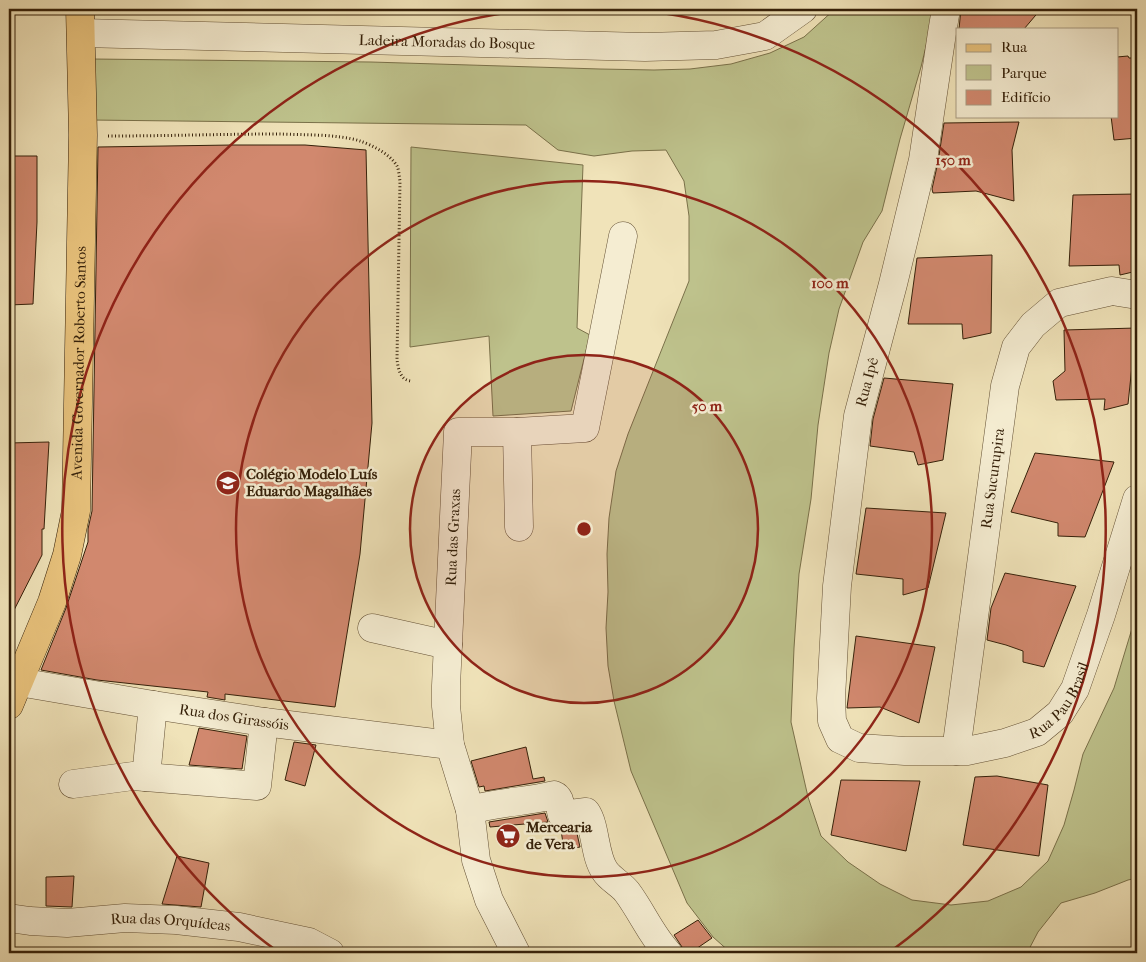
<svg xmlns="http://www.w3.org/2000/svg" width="1146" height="962" font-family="'IM FELL French Canon',serif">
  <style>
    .green { fill: #bec28c; stroke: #7a714a }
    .building { fill: #d1886e; stroke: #352009 }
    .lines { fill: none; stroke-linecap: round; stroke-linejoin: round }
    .minor-casing { stroke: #645135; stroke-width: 29 }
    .major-casing { stroke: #352009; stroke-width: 29 }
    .path { stroke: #352009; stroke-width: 3; stroke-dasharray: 1 2.5; stroke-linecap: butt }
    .minor { stroke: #f5edd2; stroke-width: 28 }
    .major { stroke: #e8c27c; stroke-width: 28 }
    .ring { fill: none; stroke: #8f2418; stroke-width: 2.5 }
    .labels { text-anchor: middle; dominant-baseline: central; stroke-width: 5; stroke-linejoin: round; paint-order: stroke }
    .street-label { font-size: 15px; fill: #352009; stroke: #f5edd2 }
    .poi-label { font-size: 15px; font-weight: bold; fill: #352009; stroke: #f5edd2; text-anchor: start }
    .centre { fill: #8f2418; stroke: #f5edd2; stroke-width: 2.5 }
    .ring-label { font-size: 15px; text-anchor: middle; font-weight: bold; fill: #8f2418; stroke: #f5edd2; stroke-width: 5; stroke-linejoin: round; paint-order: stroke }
  </style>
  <rect width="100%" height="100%" fill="#f0e3b9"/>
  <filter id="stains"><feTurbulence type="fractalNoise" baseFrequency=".004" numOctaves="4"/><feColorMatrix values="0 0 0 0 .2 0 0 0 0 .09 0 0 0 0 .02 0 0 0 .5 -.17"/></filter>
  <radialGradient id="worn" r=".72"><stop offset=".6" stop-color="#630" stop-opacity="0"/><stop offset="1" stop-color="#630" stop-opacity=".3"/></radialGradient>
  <g class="green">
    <polygon points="835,9 935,9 921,67 900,139 882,211 863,242 839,309 829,353 818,425 811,499 799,574 794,648 791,722 808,797 821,836 848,862 880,884 912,900 951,905 988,901 1021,887 1048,861 1064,825 1074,790 1083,754 1114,688 1137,612 1137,878 1128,880 1095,893 1061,903 1038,932 1027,953 731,953 713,937 687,903 631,771 614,701 608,666 606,628 608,592 607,554 609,518 616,471 628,434 689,281 689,216 684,181 666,150 632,151 594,156 558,150 526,125 90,120 92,59 371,62 600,69 654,70 690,69 731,64 770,53 804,37"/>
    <polygon points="411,147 583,165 577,328 590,335 571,411 493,416 489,336 410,347"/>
  </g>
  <g class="building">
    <polygon points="961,9 1041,9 1024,29 959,29"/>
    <polygon points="1128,56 1129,58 1137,58 1137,92 1134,96 1137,117 1137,138 1114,140 1111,116 1117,116 1117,57"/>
    <polygon points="1019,122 1012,150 1014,201 976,191 933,193 932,189 938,162 944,123"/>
    <polygon points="232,145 305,145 366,150 372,423 360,554 335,707 225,694 225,700 207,697 208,692 97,680 41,670 66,608 88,542 88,529 92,511 98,147"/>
    <polygon points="9,156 37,156 37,222 33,304 9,305"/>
    <polygon points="1137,194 1137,271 1120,275 1119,265 1069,266 1073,195"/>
    <polygon points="992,255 991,333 963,339 962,324 908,324 917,258"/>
    <polygon points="1136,328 1128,404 1104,410 1105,399 1056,400 1053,381 1065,371 1064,330"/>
    <polygon points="884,378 953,384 943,460 918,465 914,452 870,446 873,419"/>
    <polygon points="49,442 44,529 42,529 42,555 9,620 9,443"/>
    <polygon points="1035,453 1114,462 1085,537 1058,536 1058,523 1011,512"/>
    <polygon points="866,508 946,513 928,588 903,595 903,579 856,574"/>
    <polygon points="1005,573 1076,586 1044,667 1023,662 1023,651 1006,645 987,640 991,608"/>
    <polygon points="856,636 935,647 919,723 880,707 847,708"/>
    <polygon points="199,728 247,736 242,769 189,765"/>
    <polygon points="294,742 316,745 305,786 285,780"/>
    <polygon points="526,747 533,779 544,777 545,781 485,791 484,786 479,787 471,761"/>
    <polygon points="997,776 1048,785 1039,856 963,845 975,777"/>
    <polygon points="841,780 920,781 906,851 831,835"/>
    <polygon points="545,813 548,822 490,827 489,822"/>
    <polygon points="576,829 580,847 564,850 561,830"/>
    <polygon points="177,856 209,863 201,907 162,904"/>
    <polygon points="74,876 72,907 46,906 46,877"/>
    <polygon points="698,920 712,938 690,953 686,953 674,935"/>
  </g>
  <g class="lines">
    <defs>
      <g id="minor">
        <path id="s1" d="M 946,9 L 942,33 L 923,160 L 893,284 L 858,416 L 837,586 L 831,698 L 832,721 L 840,739 L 859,748 L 905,751 L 967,751 L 1005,743 L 1037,732 L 1060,713 L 1075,689 L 1101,615 L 1137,499"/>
        <path id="s2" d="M 81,33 L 645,47 L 716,45 L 765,36 L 803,9"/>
        <polyline points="517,432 519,527"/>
        <polyline points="372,628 448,645"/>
        <path id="s3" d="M 19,682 L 153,705 L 264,722 L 450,745"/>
        <path id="s4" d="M 956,751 L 1005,386 L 1016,347 L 1033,325 L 1059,303 L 1112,291 L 1137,295"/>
        <polyline points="146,777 153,705"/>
        <polyline points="73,784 133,776 257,786 264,722"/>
        <path d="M 470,810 C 498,802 526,802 554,795 C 562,798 559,808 562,815 L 586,812 C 596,826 594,856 605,871 C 610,879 621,884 627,892 C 642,912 651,935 668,953"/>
        <path id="s5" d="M 9,918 L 30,921 L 67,923 L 125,918 L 176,920 L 239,927 L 309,942 L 330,953"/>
        <path id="s6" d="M 516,953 L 489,900 L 476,860 L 470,810 L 450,745 L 446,706 L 446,686 L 458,432 L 517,432 L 585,428 L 623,236"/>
      </g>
      <g id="major">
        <path id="s7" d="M 9,705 L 52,602 L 67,555 L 76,511 L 83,135 L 80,9"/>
      </g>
    </defs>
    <use href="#minor" class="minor-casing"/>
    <use href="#major" class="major-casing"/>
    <path class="path" d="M 108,136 C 166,136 223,134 280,134 C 303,135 338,134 360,141 C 372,145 390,154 397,166 C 399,170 399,176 400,181 L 397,359 C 398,368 400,381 412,381"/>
    <use href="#minor" class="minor"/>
    <use href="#major" class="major"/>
  </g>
  <circle cx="584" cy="529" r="174" fill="#8f2418" fill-opacity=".12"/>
  <g class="ring">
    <circle cx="584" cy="529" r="174"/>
    <circle cx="584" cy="529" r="348"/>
    <path d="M277 951A522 522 0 0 1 539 9M629 9A522 522 0 0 1 891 951"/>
  </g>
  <defs>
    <symbol id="school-disc" viewBox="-11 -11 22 22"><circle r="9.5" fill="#8f2418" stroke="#f5edd2"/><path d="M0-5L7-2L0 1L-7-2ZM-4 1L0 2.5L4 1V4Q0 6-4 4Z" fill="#fff"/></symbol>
    <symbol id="supermarket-disc" viewBox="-11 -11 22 22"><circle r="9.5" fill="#8f2418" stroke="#f5edd2"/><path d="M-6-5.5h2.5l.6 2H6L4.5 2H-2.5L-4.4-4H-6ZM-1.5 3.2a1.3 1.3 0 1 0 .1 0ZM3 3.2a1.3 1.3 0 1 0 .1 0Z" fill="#fff"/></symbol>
  </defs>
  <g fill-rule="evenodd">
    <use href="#school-disc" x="214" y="469" width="28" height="28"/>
    <use href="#supermarket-disc" x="494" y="822" width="28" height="28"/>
  </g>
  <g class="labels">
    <g class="street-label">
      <text stroke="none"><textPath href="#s2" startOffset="366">Ladeira Moradas do Bosque</textPath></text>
      <text stroke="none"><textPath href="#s7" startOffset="354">Avenida Governador Roberto Santos</textPath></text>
      <text transform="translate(867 382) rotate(-75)">Rua Ipê</text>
      <text stroke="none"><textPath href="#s4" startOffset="275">Rua Sucurupira</textPath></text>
      <text stroke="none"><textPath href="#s6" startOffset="428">Rua das Graxas</textPath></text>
      <text stroke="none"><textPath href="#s1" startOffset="984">Rua Pau Brasil</textPath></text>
      <text stroke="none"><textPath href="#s3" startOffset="218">Rua dos Girassóis</textPath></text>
      <text stroke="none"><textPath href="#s5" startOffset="162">Rua das Orquídeas</textPath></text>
    </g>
    <g class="poi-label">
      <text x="246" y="474">Colégio Modelo Luís<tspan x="246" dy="17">Eduardo Magalhães</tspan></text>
      <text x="526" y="827">Mercearia<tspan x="526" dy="17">de Vera</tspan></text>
    </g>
  </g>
  <circle cx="584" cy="529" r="8" class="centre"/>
  <g class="ring-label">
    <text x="953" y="165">150 m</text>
    <text x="830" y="288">100 m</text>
    <text x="707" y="411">50 m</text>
  </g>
  <rect width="1146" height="962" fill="none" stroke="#f0e3b9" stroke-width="30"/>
  <rect x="10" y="10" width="1126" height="942" fill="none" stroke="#352009" stroke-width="2.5"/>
  <rect x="15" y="15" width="1116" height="932" fill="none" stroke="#352009"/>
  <rect x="956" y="28" width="162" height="90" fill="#f5edd2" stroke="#a89b82"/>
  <rect x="966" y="44" width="25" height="8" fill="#e8c27c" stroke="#a89b82"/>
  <text x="1001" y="52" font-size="15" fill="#352009">Rua</text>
  <rect x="966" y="65" width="25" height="15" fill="#bec28c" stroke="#a89b82"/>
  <text x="1001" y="78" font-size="15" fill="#352009">Parque</text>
  <rect x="966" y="90" width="25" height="15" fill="#d1886e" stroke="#a89b82"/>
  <text x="1001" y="102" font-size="15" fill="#352009">Edifício</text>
  <rect width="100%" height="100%" filter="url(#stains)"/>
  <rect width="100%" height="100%" fill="url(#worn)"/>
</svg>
